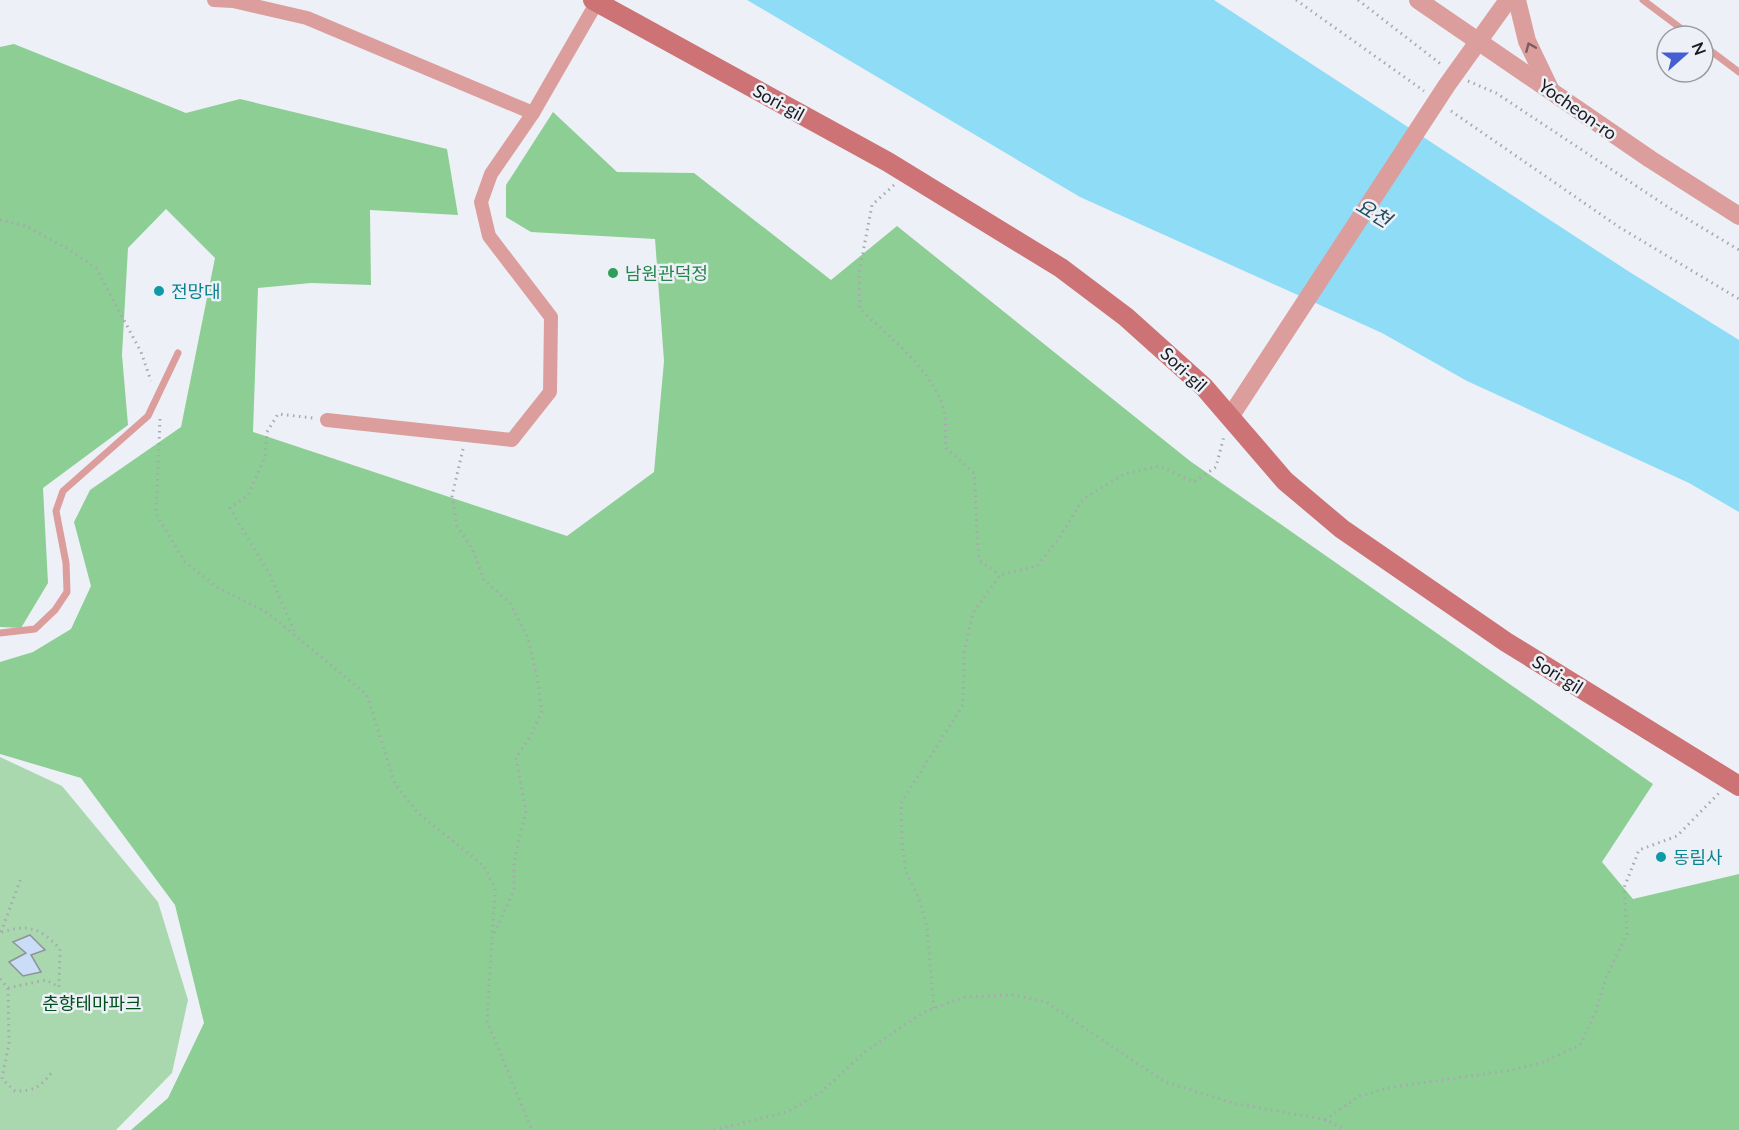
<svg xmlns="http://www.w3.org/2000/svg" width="1739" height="1130" font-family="Lato,'Noto Sans KR',sans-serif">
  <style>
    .green { fill: #a9d8ae }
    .forest { fill: #8cce94 }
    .water { fill: #8edcf6 }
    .building { fill: #c9ddf8; stroke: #8f9398; stroke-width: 1.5 }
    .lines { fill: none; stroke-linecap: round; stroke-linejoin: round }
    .path { stroke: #a6a9ae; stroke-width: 3; stroke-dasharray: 1.5 4.5; stroke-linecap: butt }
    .service { stroke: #dc9e9d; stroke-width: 7 }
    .minor { stroke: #dc9e9d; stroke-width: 14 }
    .tertiary { stroke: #dc9e9d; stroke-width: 18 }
    .secondary { stroke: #cd7375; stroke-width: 20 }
    .oneway { stroke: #7b5c5d }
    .leisure-dot { fill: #2e9e5b; stroke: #edf1f7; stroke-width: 2 }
    .culture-dot { fill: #0f9aa8; stroke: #edf1f7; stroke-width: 2 }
    .labels { text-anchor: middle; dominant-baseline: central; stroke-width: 5; stroke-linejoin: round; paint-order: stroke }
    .street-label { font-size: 18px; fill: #1a1b1d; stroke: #edf1f7 }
    .leisure-label { font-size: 18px; fill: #27864d; stroke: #edf1f7; text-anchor: start }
    .culture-label { font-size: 18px; fill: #0d838f; stroke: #edf1f7; text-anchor: start }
    .park-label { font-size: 18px; fill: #01501b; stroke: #edf1f7 }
    .water-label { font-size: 20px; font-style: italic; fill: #214e5c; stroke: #edf1f7 }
  </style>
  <rect width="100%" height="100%" fill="#edf1f7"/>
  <polygon class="green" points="0,757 62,786 158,902 188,1000 172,1073 116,1130 0,1130"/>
  <polygon class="forest" points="14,44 186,113 240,99 447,149 458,215 370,210 371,285 311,283 258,288 253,432 567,536 654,472 664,361 655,239 531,232 506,217 506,185 553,112 617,172 694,173 831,280 897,226 1190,461 1653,784 1602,862 1633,899 1739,874 1739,1130 131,1130 168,1098 204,1023 175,905 81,778 0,754 0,662 33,652 71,629 91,586 74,522 90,490 181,427 215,258 166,209 128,248 122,355 128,425 43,488 48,583 21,628 0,627 0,47"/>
  <polygon class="water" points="747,0 1214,0 1628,271 1739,340 1739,512 1689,483 1467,381 1382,333 1080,197"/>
  <polygon class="building" points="30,935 45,950 31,955 41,972 23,976 9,962 26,953 13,942"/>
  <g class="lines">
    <g class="path">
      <polyline points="1296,0 1424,91"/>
      <polyline points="1358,0 1442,65"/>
      <polyline points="1468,81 1496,93 1671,209 1739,250"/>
      <polyline points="1451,111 1619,227 1739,299"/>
      <path d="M 894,185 L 872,205 L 859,273 L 860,309 C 888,336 939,375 945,416 C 946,426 945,438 946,448 L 974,473 C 977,503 975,532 980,561 L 1000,575"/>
      <polyline points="0,220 26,226 68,249 96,268 141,352 151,381"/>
      <polyline points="160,419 156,514 185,562 217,587 268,613 367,695 395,784 418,813 484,866 495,889 487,1021 532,1130"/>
      <polyline points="463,449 452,496 457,526 473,550 484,580 510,603 528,638 537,677 542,711 530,737 516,758 526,811 514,862 514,890 493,936"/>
      <polyline points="294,631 270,575 230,508 248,495 265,457 267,432 278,414 313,418"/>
      <polyline points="1,932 21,878"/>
      <path d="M 0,979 L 8,988 L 46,980 L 59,987 L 60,949 C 41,928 27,923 0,933"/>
      <path d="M 8,988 L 9,1043 L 2,1079 L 15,1091 C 34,1092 42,1085 53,1071"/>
      <polyline points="934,1008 927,927 919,899 906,872 902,843 901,803 963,705 964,652 973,613 1000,575 1037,566 1058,540 1083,499 1124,474 1159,466 1194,482 1216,467 1224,436"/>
      <polyline points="1325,1120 1359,1096 1393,1087 1512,1070 1543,1062 1580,1045 1596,1011 1606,977 1627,934 1624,888 1639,850 1677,836 1719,793"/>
      <polyline points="714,1130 787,1112 821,1092 866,1051 924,1012 965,997 1014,995 1046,1002 1165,1082 1233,1103 1327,1120 1345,1130"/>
    </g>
    <g class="service">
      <polyline points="1643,0 1691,36"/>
      <polyline points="1703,45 1739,72"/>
      <polyline points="0,633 35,629 55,610 67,592 66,563 56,511 63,491 148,416 178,353"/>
    </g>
    <g class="minor">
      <polyline points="214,0 233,1 307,18 533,113 597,2"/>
      <polyline points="327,420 512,440 550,392 551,317 489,236 481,202 491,174 533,113"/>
    </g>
    <g class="tertiary">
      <polyline points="1418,0 1650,159 1739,216"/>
      <polyline points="1517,0 1527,41 1550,89"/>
      <polyline points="1230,417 1447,85 1508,0"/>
    </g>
    <polyline class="secondary" points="593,0 888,162 1061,268 1126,317 1204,387 1285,481 1342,529 1506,642 1739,786"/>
  </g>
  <defs><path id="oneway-chevron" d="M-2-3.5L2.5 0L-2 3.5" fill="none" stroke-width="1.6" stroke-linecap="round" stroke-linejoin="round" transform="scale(1.5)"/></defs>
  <use class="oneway" href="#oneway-chevron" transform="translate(1530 47) rotate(-113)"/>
  <circle class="leisure-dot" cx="613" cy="273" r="6"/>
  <g class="culture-dot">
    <circle cx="159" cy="291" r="6"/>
    <circle cx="1661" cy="857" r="6"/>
  </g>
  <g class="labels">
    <g class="street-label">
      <text transform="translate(779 102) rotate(29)">Sori-gil</text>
      <text transform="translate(1578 109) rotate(35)">Yocheon-ro</text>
      <text transform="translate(1184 369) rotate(43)">Sori-gil</text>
      <text transform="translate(1558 674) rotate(32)">Sori-gil</text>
    </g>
    <g class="leisure-label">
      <text x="625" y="273">남원관덕정</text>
    </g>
    <g class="culture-label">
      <text x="171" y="291">전망대</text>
      <text x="1673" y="857">동림사</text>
    </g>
    <g class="park-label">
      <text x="92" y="1003">춘향테마파크</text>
    </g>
    <g class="water-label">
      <text transform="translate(1374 212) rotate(31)">요천</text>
    </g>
  </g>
  <g transform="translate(1685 54) rotate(69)"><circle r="28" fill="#edf1f7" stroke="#999ba0" stroke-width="1.5"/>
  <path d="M0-4.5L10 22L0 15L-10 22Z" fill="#465ed2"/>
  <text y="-9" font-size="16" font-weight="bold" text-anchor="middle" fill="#1a1b1d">N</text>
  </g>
</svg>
